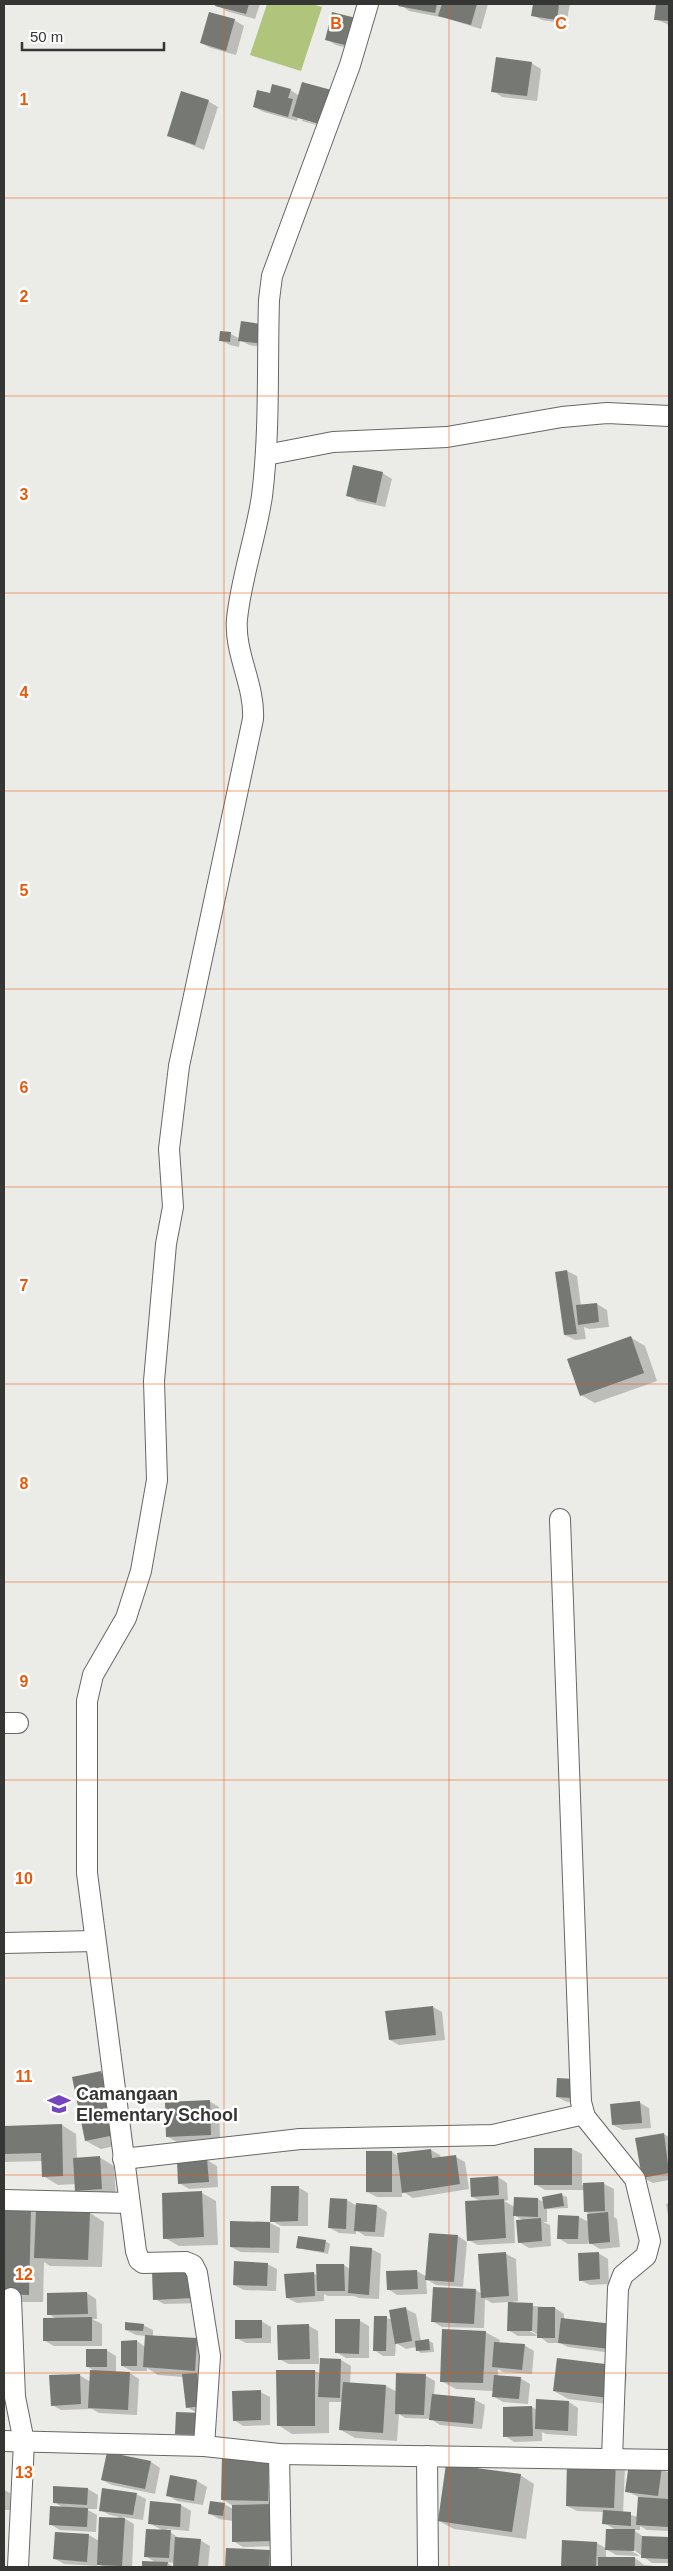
<svg xmlns="http://www.w3.org/2000/svg" width="673" height="2571" font-family="Arial,sans-serif">
  <style>
    .green { fill: #b0c47c }
    .shadow { fill: #0003; fill-rule: evenodd }
    .building { fill: #767874 }
    .lines { fill: none; stroke-linecap: round; stroke-linejoin: round }
    .minor-casing { stroke: #666864; stroke-width: 22 }
    .minor { stroke: #fff; stroke-width: 20 }
    .grid { fill: none; stroke: #e8590c; stroke-width: 1; stroke-opacity: 0.55 }
    .labels { text-anchor: middle; dominant-baseline: central; stroke-width: 5; stroke-linejoin: round; paint-order: stroke }
    .poi-label { font-size: 18px; font-weight: bold; fill: #353534; stroke: #fff; text-anchor: start }
    .grid-label { font-size: 16px; text-anchor: middle; font-weight: bold; fill: #e8590c; stroke: #fff; stroke-width: 5; stroke-linejoin: round; paint-order: stroke }
  </style>
  <rect width="100%" height="100%" fill="#ebece8"/>
  <polygon class="green" points="267,4 312,4 322,7 301,71 250,55"/>
  <g class="shadow">
    <polygon points="217,4 260,4 255,19 226,11"/>
    <polygon points="400,4 488,4 481,29 445,18 409,11"/>
    <polygon points="534,4 570,4 566,24 542,20 532,15"/>
    <polygon points="657,4 669,4 669,25 656,19"/>
    <polygon points="234,20 244,26 236,55 211,48 201,43"/>
    <polygon points="365,25 358,51 336,45 326,39"/>
    <polygon points="531,63 541,69 537,101 502,97 493,91"/>
    <path d="M 290,90 L 300,96 L 335,130 L 298,118 L 297,121 L 264,112 L 254,107 ZM 302,118 L 331,129 L 302,121 Z"/>
    <polygon points="208,101 218,107 204,150 168,135"/>
    <polygon points="242,323 273,349 249,345 240,340 239,347 230,345 220,340 231,334 240,339"/>
    <polygon points="382,473 392,479 385,507 357,501 348,495"/>
    <polygon points="567,1271 577,1276 581,1306 597,1304 607,1310 609,1327 589,1329 584,1327 586,1339 575,1340 565,1335"/>
    <polygon points="630,1337 645,1346 657,1381 595,1403 581,1395"/>
    <polygon points="433,2007 442,2012 445,2040 399,2045 390,2040"/>
    <polygon points="101,2073 116,2081 129,2143 101,2149 86,2141"/>
    <polygon points="573,2080 582,2103 567,2102 557,2097"/>
    <polygon points="209,2101 219,2107 220,2140 177,2142 168,2137"/>
    <polygon points="640,2103 649,2108 651,2128 623,2130 613,2125"/>
    <polygon points="62,2125 76,2134 77,2159 99,2157 114,2166 116,2197 91,2199 76,2191 76,2184 58,2185 43,2176 43,2161 4,2162 4,2127"/>
    <polygon points="664,2134 669,2137 669,2180 653,2183 643,2178"/>
    <polygon points="572,2149 582,2154 582,2185 604,2184 614,2189 614,2217 617,2219 620,2247 600,2249 590,2243 590,2236 588,2244 568,2244 558,2238 579,2217 589,2222 588,2213 585,2211 584,2190 545,2190 535,2184"/>
    <polygon points="431,2150 440,2155 441,2158 456,2157 465,2162 469,2189 413,2198 402,2191 402,2197 377,2197 367,2192 392,2152 399,2157"/>
    <polygon points="207,2160 217,2166 218,2187 189,2189 179,2183"/>
    <polygon points="498,2177 507,2183 508,2200 504,2201 515,2207 538,2199 545,2203 562,2195 567,2197 568,2208 547,2209 547,2222 543,2222 550,2225 551,2246 529,2248 519,2242 524,2221 514,2215 515,2243 478,2245 468,2240 481,2201 472,2197"/>
    <polygon points="298,2187 308,2193 308,2226 281,2226 272,2221"/>
    <polygon points="202,2193 216,2201 218,2245 179,2246 165,2238 163,2194"/>
    <polygon points="347,2200 357,2206 377,2206 387,2212 384,2237 365,2236 356,2230 356,2234 339,2233 330,2228"/>
    <polygon points="669,2203 669,2220 666,2204"/>
    <polygon points="4,2208 90,2213 104,2222 102,2267 50,2266 44,2262 43,2302 4,2302"/>
    <polygon points="231,2222 270,2223 280,2228 279,2253 241,2252 231,2247"/>
    <polygon points="458,2236 467,2242 463,2287 436,2285 426,2279 427,2294 397,2295 388,2289 417,2271 427,2277"/>
    <polygon points="325,2241 330,2244 328,2254 297,2248"/>
    <polygon points="371,2249 381,2254 379,2299 359,2298 354,2296 328,2296 324,2294 324,2301 297,2303 287,2298 313,2273 318,2276 318,2266 344,2265 350,2269"/>
    <polygon points="598,2253 608,2259 609,2284 590,2285 580,2280"/>
    <polygon points="506,2254 516,2259 518,2301 512,2302 512,2304 555,2308 564,2314 564,2320 619,2354 568,2347 560,2343 548,2343 527,2327 526,2329 538,2336 518,2336 508,2330 509,2302 492,2303 485,2299 484,2328 442,2327 432,2321 476,2290 482,2294 479,2255"/>
    <polygon points="267,2264 277,2269 276,2291 244,2290 234,2285"/>
    <polygon points="200,2276 201,2303 164,2304 155,2299"/>
    <polygon points="87,2293 96,2299 97,2319 92,2319 102,2324 102,2346 54,2346 45,2341 57,2319 48,2314"/>
    <polygon points="406,2309 416,2314 421,2341 429,2341 433,2343 434,2352 421,2353 417,2350 417,2347 406,2349 396,2343 395,2356 383,2356 374,2350 387,2318 392,2320"/>
    <polygon points="261,2321 271,2327 271,2343 246,2343 236,2338"/>
    <polygon points="360,2321 369,2326 369,2358 346,2358 336,2352"/>
    <polygon points="143,2325 153,2330 153,2336 197,2339 211,2347 197,2413 187,2407 184,2377 158,2375 147,2368 147,2371 132,2371 122,2366 137,2341 145,2347 146,2336 136,2335 126,2330"/>
    <polygon points="309,2326 318,2331 319,2364 289,2364 279,2359"/>
    <polygon points="485,2332 500,2340 499,2344 524,2345 534,2351 532,2374 503,2372 498,2369 498,2376 520,2378 530,2384 528,2404 503,2402 493,2396 493,2391 456,2389 441,2381"/>
    <polygon points="106,2350 116,2356 116,2373 130,2373 139,2379 137,2415 99,2413 92,2409 61,2410 52,2405 79,2375 91,2382 96,2372 88,2367"/>
    <polygon points="321,2360 341,2360 351,2366 350,2384 386,2386 397,2392 426,2376 435,2381 434,2396 475,2400 485,2405 482,2429 440,2425 431,2419 405,2418 399,2414 397,2441 355,2438 341,2430 343,2402 329,2402 329,2433 292,2434 278,2425 278,2371 315,2371 320,2374"/>
    <polygon points="613,2366 627,2374 623,2406 568,2399 554,2391"/>
    <polygon points="260,2392 270,2397 270,2425 243,2426 234,2420"/>
    <polygon points="569,2402 578,2408 577,2436 546,2434 542,2432 542,2441 514,2442 505,2436 532,2407 537,2410"/>
    <polygon points="212,2420 211,2439 186,2439 177,2433"/>
    <polygon points="269,2457 281,2546 243,2547 233,2541 233,2521 219,2519 209,2513 224,2504 233,2509 233,2506 222,2499"/>
    <polygon points="569,2461 625,2468 623,2513 638,2517 639,2497 626,2491 662,2469 669,2473 669,2531 647,2530 640,2526 640,2530 633,2530 644,2537 669,2539 669,2563 652,2563 630,2547 628,2549 640,2556 616,2555 606,2549 606,2558 635,2558 644,2565 666,2567 562,2567 563,2541 597,2543 607,2549 616,2530 604,2523 604,2512 577,2511 567,2506"/>
    <polygon points="151,2462 160,2468 155,2494 112,2485 102,2480"/>
    <polygon points="520,2475 534,2484 526,2539 454,2529 439,2521"/>
    <polygon points="171,2476 197,2481 207,2487 203,2505 177,2501 167,2495"/>
    <polygon points="55,2488 88,2489 98,2495 97,2509 86,2509 97,2515 96,2532 60,2530 50,2524 64,2508 54,2502"/>
    <polygon points="4,2490 10,2493 10,2510 4,2510"/>
    <polygon points="136,2494 146,2499 143,2520 122,2517 134,2524 132,2567 104,2567 97,2563 97,2566 64,2564 55,2559 89,2535 99,2541 119,2517 110,2515 100,2510"/>
    <path d="M 181,2505 L 191,2511 L 189,2531 L 166,2529 L 180,2539 L 200,2540 L 210,2546 L 208,2567 L 143,2567 L 144,2563 L 157,2563 L 145,2556 L 164,2531 L 149,2523 ZM 166,2562 L 174,2563 L 174,2567 Z"/>
    <polygon points="227,2549 270,2552 280,2557 279,2567 226,2567"/>
  </g>
  <g class="building">
    <polygon points="216,4 249,4 246,14 215,6"/>
    <polygon points="399,4 437,4 435,13 398,6"/>
    <polygon points="442,4 477,4 471,25 438,16"/>
    <polygon points="533,4 559,4 557,20 531,16"/>
    <polygon points="656,4 669,4 669,21 654,20"/>
    <polygon points="209,12 235,19 226,51 200,43"/>
    <polygon points="332,12 356,18 349,46 325,40"/>
    <polygon points="496,57 532,62 527,96 491,92"/>
    <polygon points="302,82 335,91 325,126 292,116"/>
    <polygon points="272,84 291,89 288,98 293,99 288,117 253,107 257,90 270,93"/>
    <polygon points="181,91 209,100 195,145 167,136"/>
    <polygon points="241,321 267,325 264,344 238,341"/>
    <polygon points="220,331 231,332 230,342 219,341"/>
    <polygon points="353,465 383,472 376,503 346,496"/>
    <polygon points="567,1270 577,1334 564,1335 555,1272"/>
    <polygon points="597,1303 599,1322 578,1325 576,1305"/>
    <polygon points="631,1336 644,1373 580,1396 567,1359"/>
    <polygon points="433,2006 436,2035 389,2040 385,2011"/>
    <polygon points="101,2071 115,2135 85,2141 72,2077"/>
    <polygon points="557,2078 574,2079 573,2098 556,2097"/>
    <polygon points="210,2100 211,2135 166,2137 165,2102"/>
    <polygon points="640,2101 642,2123 612,2125 610,2104"/>
    <polygon points="62,2124 63,2176 42,2177 41,2153 4,2154 4,2126"/>
    <polygon points="664,2133 669,2173 642,2178 635,2138"/>
    <rect x="534" y="2148" width="38" height="37"/>
    <polygon points="431,2149 432,2158 456,2155 460,2184 402,2193 397,2153"/>
    <rect x="366" y="2151" width="26" height="41"/>
    <polygon points="100,2156 102,2189 75,2191 73,2158"/>
    <polygon points="207,2159 209,2182 178,2184 177,2161"/>
    <polygon points="498,2176 499,2195 471,2197 470,2178"/>
    <polygon points="604,2182 605,2211 584,2212 583,2183"/>
    <polygon points="271,2186 299,2186 298,2221 270,2222"/>
    <polygon points="202,2191 204,2237 163,2239 162,2193"/>
    <polygon points="562,2193 564,2206 544,2209 542,2197"/>
    <polygon points="514,2197 538,2198 538,2217 513,2216"/>
    <polygon points="330,2198 347,2199 346,2229 328,2228"/>
    <polygon points="504,2199 506,2238 467,2241 465,2201"/>
    <polygon points="356,2203 377,2205 375,2232 354,2231"/>
    <polygon points="4,2207 31,2207 29,2295 4,2294"/>
    <polygon points="36,2211 90,2212 88,2260 34,2258"/>
    <polygon points="608,2212 610,2242 589,2244 587,2214"/>
    <polygon points="558,2215 579,2216 578,2239 557,2239"/>
    <polygon points="541,2218 542,2241 518,2243 516,2220"/>
    <polygon points="230,2221 270,2222 270,2248 230,2247"/>
    <polygon points="429,2233 458,2235 454,2282 425,2280"/>
    <polygon points="298,2236 326,2240 324,2252 296,2248"/>
    <polygon points="350,2246 372,2248 369,2295 348,2293"/>
    <polygon points="506,2252 509,2296 481,2298 478,2254"/>
    <polygon points="599,2252 600,2279 579,2281 578,2253"/>
    <polygon points="234,2261 268,2263 267,2286 233,2285"/>
    <polygon points="316,2264 344,2264 345,2291 317,2291"/>
    <polygon points="190,2269 192,2298 153,2300 152,2271"/>
    <polygon points="417,2270 418,2289 387,2290 386,2271"/>
    <polygon points="314,2272 315,2296 286,2298 284,2274"/>
    <polygon points="433,2287 476,2289 474,2324 431,2322"/>
    <polygon points="87,2292 88,2314 47,2315 47,2293"/>
    <polygon points="508,2302 533,2303 532,2331 507,2331"/>
    <polygon points="406,2307 412,2341 395,2344 389,2310"/>
    <polygon points="538,2307 555,2307 555,2338 537,2338"/>
    <polygon points="374,2316 387,2316 386,2351 373,2351"/>
    <polygon points="92,2317 92,2341 43,2341 43,2318"/>
    <polygon points="561,2318 613,2324 610,2349 558,2343"/>
    <polygon points="335,2319 360,2319 359,2354 335,2353"/>
    <polygon points="235,2320 262,2320 262,2338 235,2339"/>
    <polygon points="125,2322 144,2324 143,2331 125,2330"/>
    <polygon points="309,2324 310,2359 278,2360 277,2325"/>
    <polygon points="442,2329 486,2331 483,2383 440,2382"/>
    <polygon points="145,2335 197,2338 195,2371 143,2367"/>
    <polygon points="429,2339 430,2350 416,2351 415,2341"/>
    <polygon points="137,2340 137,2366 121,2366 121,2341"/>
    <polygon points="494,2342 525,2344 522,2370 492,2367"/>
    <rect x="86" y="2349" width="21" height="18"/>
    <polygon points="320,2358 341,2359 340,2398 318,2397"/>
    <polygon points="557,2358 613,2365 609,2398 553,2391"/>
    <polygon points="90,2370 130,2372 128,2410 88,2408"/>
    <polygon points="276,2370 315,2370 315,2426 277,2426"/>
    <polygon points="197,2373 201,2406 186,2408 182,2374"/>
    <polygon points="396,2373 426,2374 424,2415 395,2414"/>
    <polygon points="80,2374 81,2404 51,2406 49,2375"/>
    <polygon points="494,2375 521,2377 519,2399 492,2397"/>
    <polygon points="343,2382 386,2385 383,2433 339,2430"/>
    <polygon points="261,2390 261,2420 233,2421 232,2391"/>
    <polygon points="432,2394 475,2398 473,2424 429,2420"/>
    <polygon points="536,2399 569,2401 568,2431 535,2429"/>
    <polygon points="532,2406 533,2436 503,2437 503,2407"/>
    <polygon points="176,2412 203,2413 202,2435 175,2434"/>
    <polygon points="107,2452 151,2461 145,2489 101,2480"/>
    <polygon points="222,2455 269,2456 268,2501 221,2500"/>
    <polygon points="567,2460 616,2461 614,2508 566,2506"/>
    <polygon points="629,2463 662,2467 658,2496 625,2492"/>
    <polygon points="446,2464 521,2474 512,2532 438,2521"/>
    <polygon points="170,2475 197,2480 194,2501 166,2496"/>
    <polygon points="53,2486 88,2488 87,2505 53,2503"/>
    <polygon points="102,2488 137,2493 133,2515 99,2511"/>
    <polygon points="638,2497 669,2499 668,2527 636,2525"/>
    <polygon points="150,2501 181,2504 180,2527 148,2524"/>
    <polygon points="210,2501 225,2503 223,2516 208,2514"/>
    <polygon points="272,2504 272,2541 232,2542 232,2505"/>
    <polygon points="50,2506 88,2508 87,2527 49,2525"/>
    <polygon points="603,2510 631,2512 631,2526 602,2524"/>
    <polygon points="99,2517 125,2518 122,2566 97,2565"/>
    <polygon points="146,2529 171,2530 169,2558 144,2557"/>
    <polygon points="606,2529 635,2529 634,2551 605,2550"/>
    <polygon points="55,2532 89,2534 87,2562 53,2559"/>
    <polygon points="642,2536 669,2537 669,2559 641,2558"/>
    <polygon points="175,2537 201,2539 198,2567 173,2567"/>
    <polygon points="562,2540 597,2542 596,2567 561,2567"/>
    <polygon points="226,2548 270,2550 269,2567 225,2567"/>
    <rect x="598" y="2557" width="37" height="10"/>
    <polygon points="142,2561 168,2562 167,2567 142,2567"/>
  </g>
  <g class="lines">
    <defs>
      <g id="minor">
        <polyline points="266,455 333,442 447,437 562,417 607,413 669,416"/>
        <polyline points="560,1519 581,2102 585,2117 635,2179 650,2241 646,2256 623,2275 618,2288 612,2459"/>
        <polyline points="4,1723 18,1723"/>
        <polyline points="4,1943 95,1941"/>
        <polyline points="123,2159 300,2139 493,2135 584,2114"/>
        <polyline points="4,2200 129,2203"/>
        <polyline points="11,2298 15,2397 24,2442 18,2567"/>
        <polyline points="4,2441 204,2446 279,2454 669,2460"/>
        <path d="M 204,2446 L 210,2356 L 197,2273 L 193,2265 L 186,2262 L 143,2263 L 139,2260 L 136,2251 L 87,1873 L 87,1701 L 93,1675 L 126,1618 L 141,1571 L 157,1480 L 154,1381 L 166,1244 L 173,1207 L 169,1149 L 179,1066 L 253,719 C 255,685 234,653 237,619 C 241,578 256,537 262,496 C 270,431 267,365 269,300 L 272,276 L 350,65 L 368,4"/>
        <polyline points="279,2454 281,2567"/>
        <polyline points="427,2456 428,2567"/>
      </g>
    </defs>
    <use href="#minor" class="minor-casing"/>
    <use href="#minor" class="minor"/>
  </g>
  <path class="grid" d="M 224,4 L 224,2567M 449,4 L 449,2567M 4,198 L 669,198M 4,396 L 669,396M 4,593 L 669,593M 4,791 L 669,791M 4,989 L 669,989M 4,1187 L 669,1187M 4,1384 L 669,1384M 4,1582 L 669,1582M 4,1780 L 669,1780M 4,1978 L 669,1978M 4,2175 L 669,2175M 4,2373 L 669,2373"/>
  <defs>
    <symbol id="school-bare" viewBox="-9 -9 18 18"><path d="M0-5L7-2L0 1L-7-2ZM-4 1L0 2.5L4 1V4Q0 6-4 4Z" fill="#7445bd" stroke="#fff" stroke-width="2.5" paint-order="stroke"/></symbol>
  </defs>
  <g fill-rule="evenodd">
    <use href="#school-bare" x="43" y="2088" width="32" height="32"/>
  </g>
  <g class="labels">
    <g class="poi-label">
      <text x="76" y="2094">Camangaan<tspan x="76" dy="21">Elementary School</tspan></text>
    </g>
  </g>
  <g class="grid-label">
    <text x="336" y="29">B</text>
    <text x="561" y="29">C</text>
    <text x="24" y="105">1</text>
    <text x="24" y="302">2</text>
    <text x="24" y="500">3</text>
    <text x="24" y="698">4</text>
    <text x="24" y="896">5</text>
    <text x="24" y="1093">6</text>
    <text x="24" y="1291">7</text>
    <text x="24" y="1489">8</text>
    <text x="24" y="1687">9</text>
    <text x="24" y="1884">10</text>
    <text x="24" y="2082">11</text>
    <text x="24" y="2280">12</text>
    <text x="24" y="2478">13</text>
  </g>
  <rect width="673" height="2571" fill="none" stroke="#353534" stroke-width="10"/>
  <path d="M22 42v8h142v-8" fill="none" stroke="#353534" stroke-width="2.5"/>
  <text x="30" y="42" font-size="15" fill="#353534" stroke="#ffffff" stroke-width="4" paint-order="stroke">50 m</text>
</svg>
